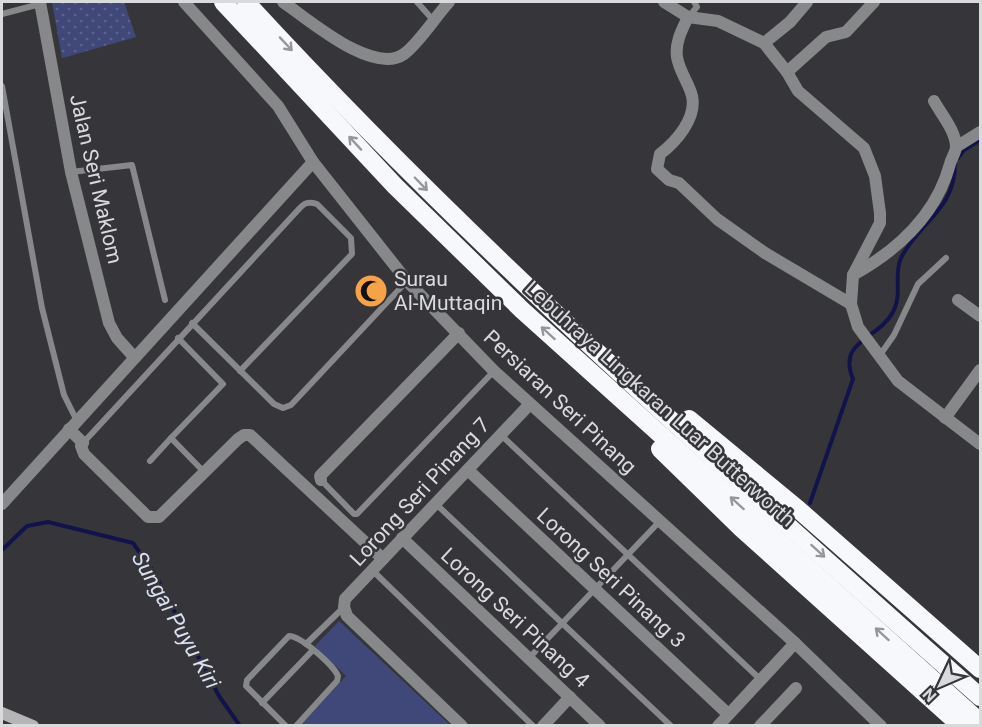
<svg xmlns="http://www.w3.org/2000/svg" width="982" height="727" font-family="Roboto,sans-serif">
  <style>
    .grass { fill: #404879 }
    .park { fill: url(#park-dots) }
    .lines { fill: none; stroke-linecap: round; stroke-linejoin: round }
    .stream { stroke: #13134b; stroke-width: 4 }
    .service { stroke: #878889; stroke-width: 6 }
    .minor { stroke: #878889; stroke-width: 12 }
    .secondary { stroke: #b5b5b8; stroke-width: 12 }
    .motorway { stroke: #f7f8fc; stroke-width: 18 }
    .oneway { stroke: #96979b }
    .labels { text-anchor: middle; dominant-baseline: central; stroke-width: 5; stroke-linejoin: round; paint-order: stroke }
    .street-label { font-size: 21px; fill: #d9dadc; stroke: #36363a }
    .poi-label { font-size: 21px; fill: #d9dadc; stroke: #36363a; text-anchor: start }
    .water-label { font-size: 22px; font-style: italic; fill: #dbdff2; stroke: #36363a }
  </style>
  <defs>
    <pattern id="park-dots" width="8" height="8" patternUnits="userSpaceOnUse" patternTransform="scale(1.5)"><rect width="8" height="8" fill="#404879"/><path d="M2 2h.1M6 6h.1" fill="none" stroke="#5b628b" stroke-width="1.8" stroke-linecap="round"/></pattern>
  </defs>
  <rect width="100%" height="100%" fill="#36363a"/>
  <polygon class="grass" points="339,621 450,725 300,726 346,676 315,646"/>
  <polygon class="park" points="52,2 124,2 136,37 62,58"/>
  <g class="lines">
    <g class="stream">
      <polyline points="958,158 964,150 980,140"/>
      <path d="M 810,503 L 853,379 C 837,340 878,340 893,312 C 903,294 893,276 901,258 C 919,222 955,210 955,164"/>
      <polyline points="2,550 27,526 48,522 133,543 153,571 219,696 240,726"/>
    </g>
    <g class="service">
      <polyline points="417,2 433,20"/>
      <polyline points="2,14 40,4"/>
      <polyline points="688,17 697,7 694,2"/>
      <polyline points="2,86 42,308 64,395 77,421"/>
      <polyline points="71,172 132,165 165,300"/>
      <polyline points="192,323 274,404 283,408 291,405 407,281"/>
      <polyline points="880,355 894,335 918,284 946,258"/>
      <polyline points="501,435 761,680"/>
      <polyline points="171,438 223,384 178,338"/>
      <path d="M 83,443 L 298,210 C 304,203 308,201 317,204 L 351,238 L 352,254 L 240,371"/>
      <polyline points="150,461 171,438 205,473"/>
      <polyline points="321,480 354,514 357,514 494,371"/>
      <polyline points="436,504 671,726"/>
      <polyline points="372,570 533,726"/>
      <polyline points="306,644 344,607"/>
      <polyline points="529,658 660,521"/>
      <polyline points="262,703 313,650"/>
      <path d="M 286,726 L 246,686 L 247,680 L 289,636 C 301,636 333,665 338,676 L 337,681 L 296,726"/>
    </g>
    <g class="minor">
      <polyline points="40,2 71,172 109,323 117,338 134,357"/>
      <polyline points="184,2 278,106 313,162 407,281 494,371 795,643 881,726"/>
      <path d="M 283,2 C 308,19 373,76 404,54 C 419,43 436,16 449,2"/>
      <polyline points="664,2 688,17 718,21 764,43 787,72 798,91 864,148 875,176 880,213 880,223 853,275 851,304 858,327 898,381 980,444"/>
      <path d="M 688,17 C 682,30 675,42 677,57 C 679,71 689,83 692,96 C 697,118 676,142 660,154 L 657,169 L 669,180 L 679,183 L 717,219 L 765,253 L 851,304"/>
      <polyline points="764,43 790,22 807,2"/>
      <polyline points="787,72 826,37 846,32 874,2"/>
      <polyline points="956,147 980,132"/>
      <path d="M 853,275 C 898,250 936,216 950,164 C 951,159 956,152 956,147 C 956,131 941,114 934,101"/>
      <polyline points="958,300 980,316"/>
      <polyline points="945,418 980,370"/>
      <polyline points="69,429 83,443 81,446 84,454 148,517 159,517 238,439 244,435 250,435 383,559"/>
      <polyline points="468,470 728,714"/>
      <polyline points="321,480 320,476 459,333"/>
      <polyline points="2,504 313,162"/>
      <polyline points="402,538 600,726"/>
      <polyline points="462,726 347,616 344,607 345,599 529,405"/>
      <polyline points="543,726 570,697"/>
      <polyline points="718,726 795,643"/>
      <polyline points="760,726 796,688"/>
    </g>
    <polyline class="secondary" points="2,713 33,726"/>
    <g class="motorway">
      <polyline points="223,2 395,186 522,310 980,722"/>
      <path d="M 246,2 C 474,250 728,473 980,697"/>
      <polyline points="689,419 799,510 980,669"/>
      <polyline points="660,449 741,528 961,726"/>
    </g>
  </g>
  <defs><path id="oneway-shaft" d="M-6 0H5M1.5-3L5.5 0L1.5 3" fill="none" stroke-width="1.6" stroke-linecap="round" stroke-linejoin="round" transform="scale(1.5)"/></defs>
  <g class="oneway">
    <use href="#oneway-shaft" transform="translate(286 44) rotate(47)"/>
    <use href="#oneway-shaft" transform="translate(355 143) rotate(-133)"/>
    <use href="#oneway-shaft" transform="translate(421 184) rotate(46)"/>
    <use href="#oneway-shaft" transform="translate(548 333) rotate(-138)"/>
    <use href="#oneway-shaft" transform="translate(737 503) rotate(-138)"/>
    <use href="#oneway-shaft" transform="translate(818 551) rotate(42)"/>
    <use href="#oneway-shaft" transform="translate(882 634) rotate(-138)"/>
  </g>
  <defs>
    <symbol id="mosque-disc" viewBox="-11 -11 22 22"><circle r="9.5" fill="#f5a346" stroke="#36363a"/><path d="M3.5-4.9A6 6 0 1 0 3.5 4.9A5 5 0 1 1 3.5-4.9Z" fill="#111"/></symbol>
  </defs>
  <g fill-rule="evenodd">
    <use href="#mosque-disc" x="352" y="272" width="38" height="38"/>
  </g>
  <g class="labels">
    <g class="street-label">
      <text transform="translate(96 179) rotate(77)">Jalan Seri Maklom</text>
      <text transform="translate(560 402) rotate(43)">Persiaran Seri Pinang</text>
      <text transform="translate(660 404) rotate(42)">Lebuhraya Lingkaran Luar Butterworth</text>
      <text transform="translate(420 492) rotate(-47)">Lorong Seri Pinang 7</text>
      <text transform="translate(611 578) rotate(43)">Lorong Seri Pinang 3</text>
      <text transform="translate(515 618) rotate(43)">Lorong Seri Pinang 4</text>
    </g>
    <g class="poi-label">
      <text x="394" y="279">Surau<tspan x="394" dy="24">Al-Muttaqin</tspan></text>
    </g>
    <g class="water-label">
      <text transform="translate(176 620) rotate(60)">Sungai Puyu Kiri</text>
    </g>
  </g>
  <rect width="982" height="727" fill="none" stroke="#d9dadc" stroke-width="6"/>
  <g transform="translate(940 685) rotate(226)" stroke="#36363a" stroke-width="4.5" paint-order="stroke">
  <path d="M0-4.5L10 22L0 15L-10 22Z" fill="#d9dadc"/>
  <text y="-9" font-size="16" font-weight="bold" text-anchor="middle" fill="#d9dadc">N</text>
  </g>
</svg>
